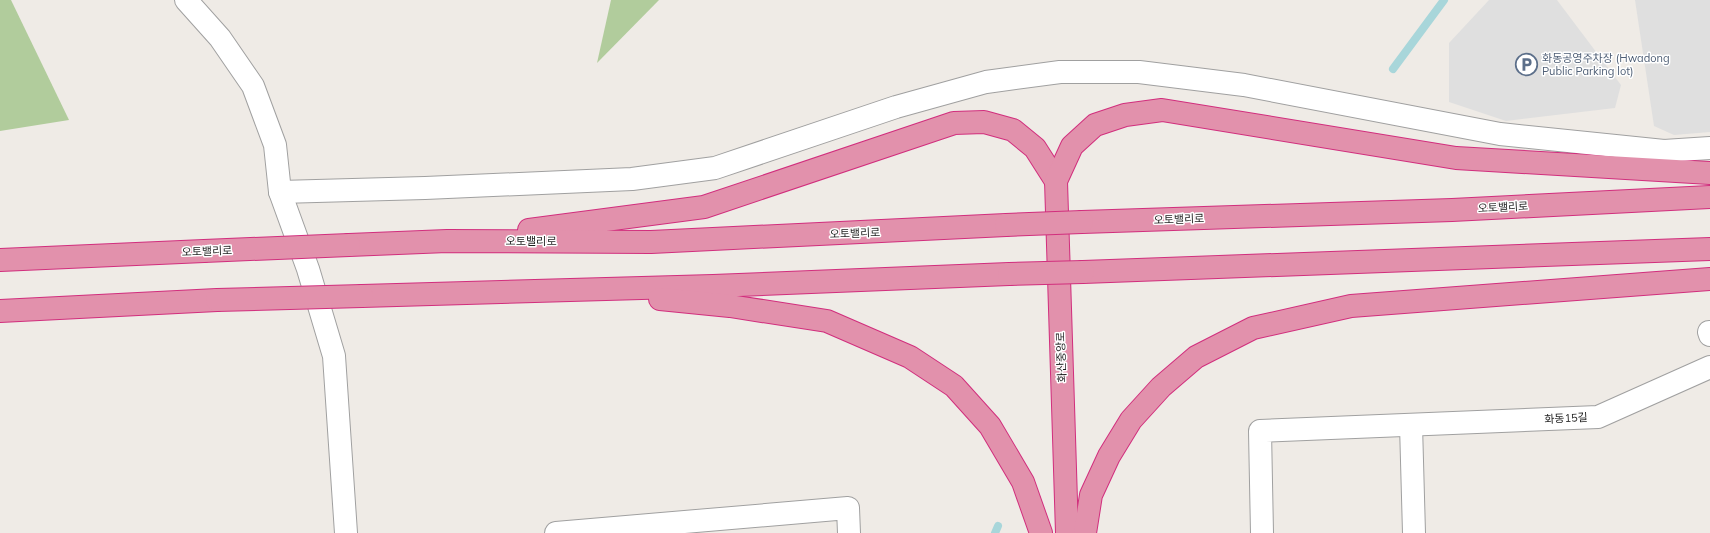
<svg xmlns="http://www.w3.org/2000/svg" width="1710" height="533" font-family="Mulish,'Noto Sans KR',sans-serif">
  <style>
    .forest { fill: #b1cc9c }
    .parking { fill: #dfdfdf }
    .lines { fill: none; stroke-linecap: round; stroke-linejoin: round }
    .stream { stroke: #a8d6da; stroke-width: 8 }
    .minor-casing { stroke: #a0a0a0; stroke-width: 24 }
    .highway-casing { stroke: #d12e7d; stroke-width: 24 }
    .minor { stroke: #fff; stroke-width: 22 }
    .highway { stroke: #e291ac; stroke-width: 22 }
    .highway-bridge-casing { stroke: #d12e7d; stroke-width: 24; stroke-linecap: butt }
    .highway-bridge { stroke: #e291ac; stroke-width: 22 }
    .labels { text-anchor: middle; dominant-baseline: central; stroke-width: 3; stroke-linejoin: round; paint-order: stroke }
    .service-label { font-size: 11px; fill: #4e5e75; stroke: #fff; text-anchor: start }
    .street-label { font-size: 11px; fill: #1f1f1f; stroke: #fff }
  </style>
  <rect width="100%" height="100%" fill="#efebe6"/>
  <g class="forest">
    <polygon points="0,0 11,0 69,120 0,131"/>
    <polygon points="611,0 659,0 597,63"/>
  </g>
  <g class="parking">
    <polygon points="1489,0 1557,0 1621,85 1615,108 1506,121 1449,102 1449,43"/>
    <polygon points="1635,0 1710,0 1710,132 1674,135 1654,126"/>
  </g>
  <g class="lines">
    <g class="stream">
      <polyline points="1393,69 1444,0"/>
      <polyline points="995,533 998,526"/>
    </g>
    <defs>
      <g id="minor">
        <polyline points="186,0 220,38 253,86 275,145 280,192 308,269 334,356 346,533"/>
        <polyline points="280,192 425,188 632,179 715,168 896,107 986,82 1060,72 1139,72 1244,85 1500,134 1664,151 1710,148"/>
        <polyline points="1709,332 1710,335"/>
        <polyline points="1411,425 1414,533"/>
        <polyline points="556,533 848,508 849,533"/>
        <polyline points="1262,533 1260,431 1598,417 1710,367"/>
      </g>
      <g id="highway">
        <polyline points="1082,222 1452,210 1710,197"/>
        <polyline points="529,230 704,207 954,123 984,122 1013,130 1035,148 1056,181"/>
        <polyline points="349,245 447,241 651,242 1006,225"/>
        <polyline points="0,260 204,251"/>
        <polyline points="1083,272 1710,249"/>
        <polyline points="362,296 713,286 1009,274"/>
        <polyline points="660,299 730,306 827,321 910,357 954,386 990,426 1023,482 1041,533"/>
        <polyline points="0,311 217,300"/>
        <polyline points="1067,533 1056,181 1072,146 1095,125 1125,115 1162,110 1456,158 1710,173"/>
        <polyline points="1085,533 1091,495 1109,456 1131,420 1161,387 1196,357 1253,328 1351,306 1710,279"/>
      </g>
    </defs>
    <use href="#minor" class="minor-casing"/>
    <use href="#highway" class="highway-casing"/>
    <use href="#minor" class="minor"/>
    <use href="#highway" class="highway"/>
    <defs>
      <g id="highway-bridge">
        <polyline points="1006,225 1082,222"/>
        <polyline points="204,251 349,245"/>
        <polyline points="1009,274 1083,272"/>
        <polyline points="217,300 362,296"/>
      </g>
    </defs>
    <use href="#highway-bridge" class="highway-bridge-casing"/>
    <use href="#highway-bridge" class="highway-bridge"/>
  </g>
  <defs>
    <symbol id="parking-ring" viewBox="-11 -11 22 22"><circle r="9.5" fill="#fff" stroke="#5c6f8a" stroke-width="1.5"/><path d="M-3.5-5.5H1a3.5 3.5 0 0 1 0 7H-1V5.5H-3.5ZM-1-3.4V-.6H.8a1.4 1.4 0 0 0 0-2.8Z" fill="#5c6f8a"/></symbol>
  </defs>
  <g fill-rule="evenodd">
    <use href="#parking-ring" x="1514" y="52" width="25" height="25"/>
  </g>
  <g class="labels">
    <g class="service-label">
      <text x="1542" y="58">화동공영주차장 (Hwadong<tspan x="1542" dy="13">Public Parking lot)</tspan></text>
    </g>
    <g class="street-label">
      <text transform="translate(1503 207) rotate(-3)">오토밸리로</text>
      <text transform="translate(1179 219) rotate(-2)">오토밸리로</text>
      <text transform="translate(855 233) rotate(-2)">오토밸리로</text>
      <text x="531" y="241">오토밸리로</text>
      <text transform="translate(207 251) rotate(-2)">오토밸리로</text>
      <text transform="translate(1061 357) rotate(-92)">화산중앙로</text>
      <text transform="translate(1566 418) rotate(-3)">화동15길</text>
    </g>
  </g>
</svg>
